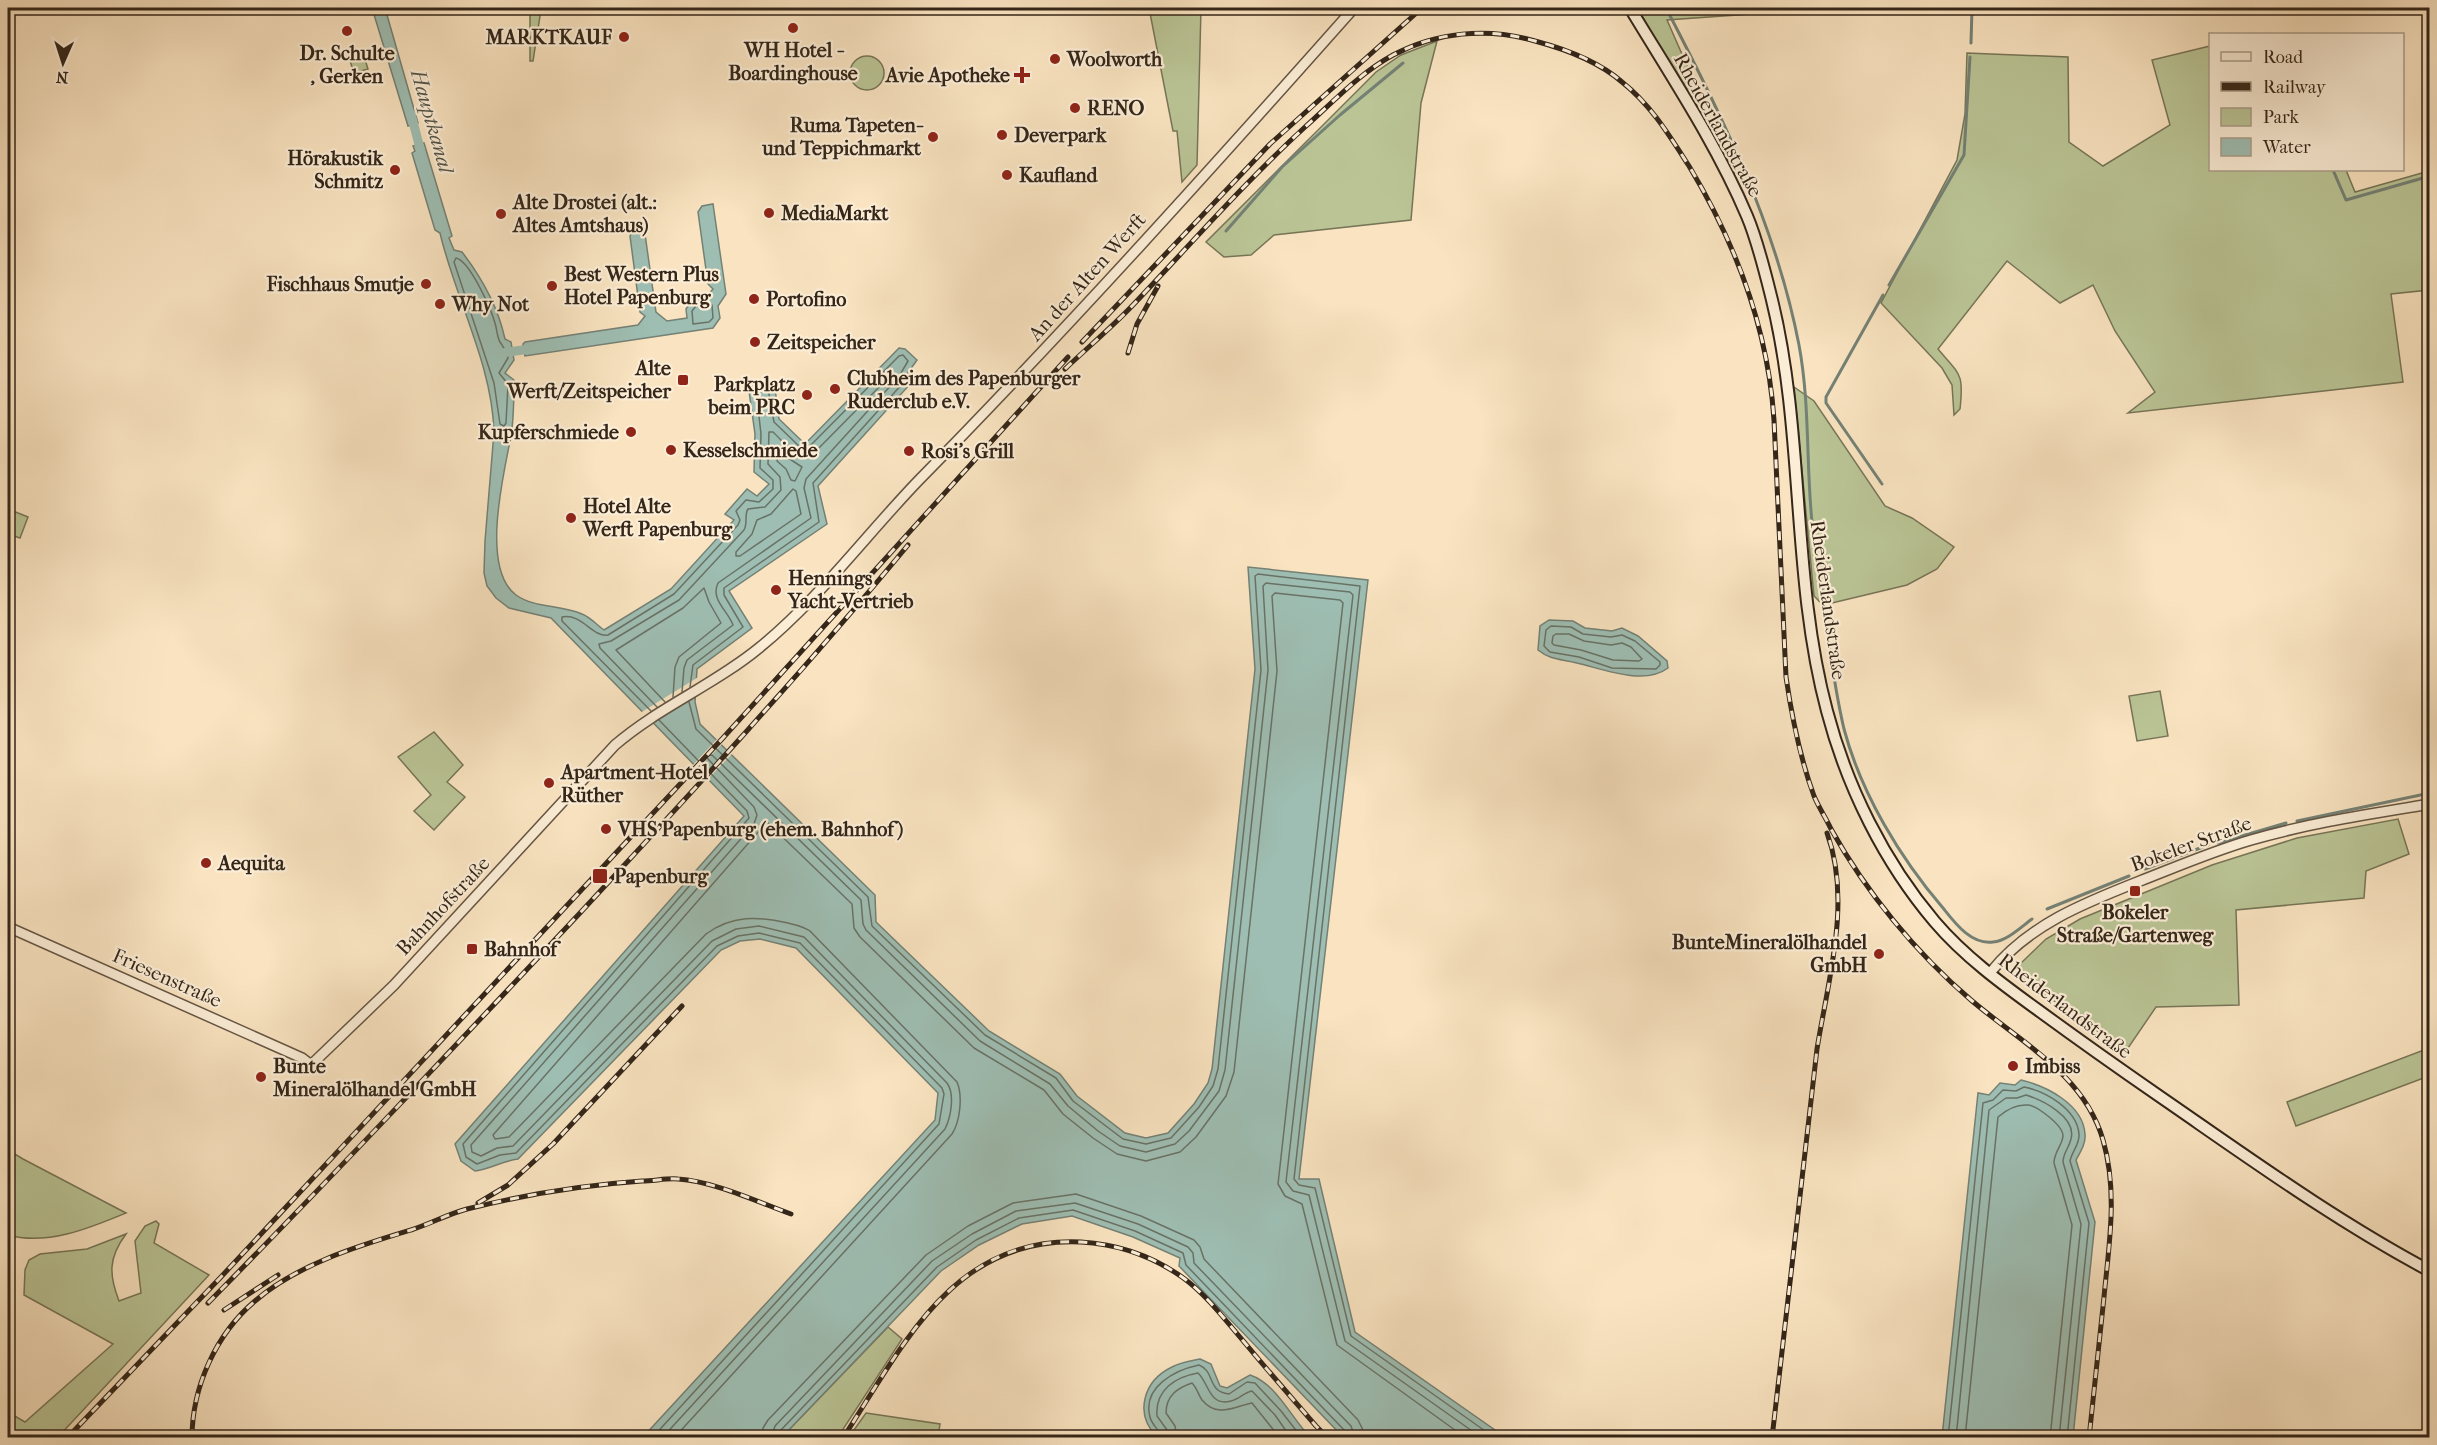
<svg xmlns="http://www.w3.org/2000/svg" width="2437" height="1445" font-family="'IM FELL French Canon',serif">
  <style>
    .green { fill: #bac495; stroke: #777557; stroke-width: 1.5 }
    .water { fill: #9ebeb3; stroke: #748175; stroke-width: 1.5 }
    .pier { fill: #f9e3c0 }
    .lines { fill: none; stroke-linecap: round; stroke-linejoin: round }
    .shore { stroke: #697266; stroke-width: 1.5 }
    .stream { stroke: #748175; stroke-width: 3 }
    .canal { stroke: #9ebeb3; stroke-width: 9 }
    .tertiary-casing { stroke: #655543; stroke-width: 12 }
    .secondary-casing { stroke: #342619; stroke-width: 14 }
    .tertiary { stroke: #fbedd6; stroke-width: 9 }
    .secondary { stroke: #fbedd6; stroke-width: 10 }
    .rail-casing { stroke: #342619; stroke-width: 5 }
    .rail { stroke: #fbedd6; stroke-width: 3; stroke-dasharray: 9; stroke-linecap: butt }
    .poi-dot { fill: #8f2418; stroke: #fbedd6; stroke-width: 2 }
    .labels { text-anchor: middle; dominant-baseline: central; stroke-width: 4.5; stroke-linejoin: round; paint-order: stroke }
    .poi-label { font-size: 20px; font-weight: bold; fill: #342619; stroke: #fbedd6; text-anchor: start }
    .street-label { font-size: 20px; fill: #342619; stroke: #fbedd6 }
    .water-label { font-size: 21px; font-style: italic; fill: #545447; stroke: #fbedd6 }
  </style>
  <rect width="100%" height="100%" fill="#f9e3c0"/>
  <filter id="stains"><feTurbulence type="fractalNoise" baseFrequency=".00333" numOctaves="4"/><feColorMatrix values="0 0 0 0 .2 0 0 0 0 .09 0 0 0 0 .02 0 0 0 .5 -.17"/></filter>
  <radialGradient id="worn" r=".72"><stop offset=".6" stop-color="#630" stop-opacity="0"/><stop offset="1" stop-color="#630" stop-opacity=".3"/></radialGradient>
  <g class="green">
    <polygon points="530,8 534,8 540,16 533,61 530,61"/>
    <polygon points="1149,8 1201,8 1197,165 1182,182 1177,131 1173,131"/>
    <polygon points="1637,8 1839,8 1667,20 1703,102 1694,105"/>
    <polygon points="1437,41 1421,103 1411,220 1274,235 1251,255 1224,257 1206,242 1376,72 1401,55"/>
    <path d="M 2210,46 L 2210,170 L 2346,170 L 2355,192 L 2429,171 L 2429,290 L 2391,294 L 2403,382 L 2128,413 L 2155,392 L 2115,331 L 2093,285 L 2060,303 L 2007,261 L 1938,349 C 1960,375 1964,373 1960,409 L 1954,415 L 1952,385 L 1942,368 L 1881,303 L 1957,160 L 1965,114 L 1967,53 L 2068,57 L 2069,142 L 2103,166 L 2170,125 L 2152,60 Z"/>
    <polygon points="362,50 368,69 354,73 348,55"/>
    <circle cx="867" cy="73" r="17"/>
    <polygon points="1794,387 1814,401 1885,506 1912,518 1954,547 1937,569 1907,585 1832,603 1821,603 1814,596"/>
    <polygon points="8,509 28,517 20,538 8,534"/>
    <polygon points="2160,691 2168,736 2137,741 2129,696"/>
    <polygon points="434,732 463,765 447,782 465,797 434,830 414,811 431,795 398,757"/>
    <polygon points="2398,819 2409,854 2366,871 2364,898 2236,910 2239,1005 2156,1007 2126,1051 2020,977 2019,965 2046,939 2080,919 2212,865 2297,838"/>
    <polygon points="2429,1048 2429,1076 2296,1126 2287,1102"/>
    <path d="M 8,1150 L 23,1159 L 126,1213 C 90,1228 47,1246 8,1235 Z"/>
    <path d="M 156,1221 L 159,1224 L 154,1243 L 209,1275 L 58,1437 L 11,1438 L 8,1436 L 8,1412 L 25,1422 L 113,1344 L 24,1295 L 25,1270 L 29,1260 L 40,1254 L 87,1249 L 126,1234 C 108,1258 109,1275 119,1301 L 141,1293 L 135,1241 L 145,1226 Z"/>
    <polygon points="888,1327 902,1339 838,1437 782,1437"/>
    <polygon points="866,1413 940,1424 938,1437 849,1437"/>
  </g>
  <g class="water">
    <polygon points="372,8 385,8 418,123 408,126"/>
    <path d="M 424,143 L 452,236 L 449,238 L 454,250 L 462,252 C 482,278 498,307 505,339 L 511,342 L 514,360 L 505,373 L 514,380 C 514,399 514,417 511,436 C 504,473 480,568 516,595 C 534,608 561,605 582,614 C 590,617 597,625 604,630 L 671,589 L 734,520 L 725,514 L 747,489 L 757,496 L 769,484 L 754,472 L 755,434 L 748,384 L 774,381 L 779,419 L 805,444 L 899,348 L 905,349 L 917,360 L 907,374 L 912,382 L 818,486 L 827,524 L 729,591 L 752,628 L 697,669 L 695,702 L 700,724 L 875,895 L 876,922 L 989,1031 L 1060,1074 L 1077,1096 L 1125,1133 L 1146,1138 L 1168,1133 L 1194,1104 L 1208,1083 L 1212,1069 L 1255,669 L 1248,567 L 1368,580 L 1299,1179 L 1319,1179 L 1355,1332 L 1505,1437 L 1343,1437 L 1179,1266 L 1180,1258 L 1133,1237 L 1072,1216 L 1022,1224 L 979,1245 L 941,1271 L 782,1437 L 643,1437 L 935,1120 L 938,1093 L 796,948 L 760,939 L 740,941 L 721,950 L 518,1159 C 502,1161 491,1169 475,1171 L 461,1161 L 455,1144 L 744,816 L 551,618 L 509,608 L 496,598 L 487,586 L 484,573 L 485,541 L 494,432 C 492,363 455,298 440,233 L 435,230 L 412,153 L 415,151 L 413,146 Z"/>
    <polygon points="713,204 726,294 718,306 720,318 713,328 525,356 523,344 525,342 638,325 645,316 640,312 630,236 633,229 644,227 656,312 667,321 687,318 686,309 693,299 706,297 713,289 708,284 698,212 702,206"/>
    <path d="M 1549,620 L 1573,621 L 1585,628 L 1612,631 L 1622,628 L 1638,636 L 1667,661 L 1668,668 C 1644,686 1603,669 1577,663 C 1562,659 1550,660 1538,650 L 1540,626 Z"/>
    <path d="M 2021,1080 C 2046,1086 2083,1104 2085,1134 C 2086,1143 2081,1151 2076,1160 L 2095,1222 L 2073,1437 L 1942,1437 L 1978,1093 L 1989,1095 L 2000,1083 L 2015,1085 Z"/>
    <path d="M 1200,1359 L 1211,1364 L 1220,1386 L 1227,1388 L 1250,1375 C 1277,1384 1291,1418 1310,1437 L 1157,1437 C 1134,1414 1143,1381 1172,1367 C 1181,1362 1191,1361 1200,1359 Z"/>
  </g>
  <g class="pier">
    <polygon points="700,676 699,694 651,724 640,713"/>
    <polygon points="718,738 723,743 696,771 692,766"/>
    <polygon points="729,748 733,753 706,781 702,777"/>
  </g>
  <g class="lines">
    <g class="shore">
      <path d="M 456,258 C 470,261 491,309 495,323 C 497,329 497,337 500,342 C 504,348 506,350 508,358 L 499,373 L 508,384 L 506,423 L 504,426 L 500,424 L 494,383 L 454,262 Z"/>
      <polygon points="709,303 712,305 713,318 709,322 693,324 692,311 696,306"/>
      <polygon points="779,452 802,467 795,481 791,480 786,469 777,461"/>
      <polygon points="793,489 796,491 801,514 740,556 736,556 736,552 752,534 757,520 771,514"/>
      <polygon points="1551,626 1571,627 1583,634 1611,637 1622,635 1635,641 1660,662 1660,665 1656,669 1612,668 1579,657 1550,652 1544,646 1546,630"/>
      <polygon points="1556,634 1569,634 1584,641 1611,645 1622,643 1631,647 1642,659 1639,661 1613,660 1581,650 1554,645 1552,643 1553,636"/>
      <polyline points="665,702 616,650 683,608 704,588 709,602 721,623 679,657 675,667 673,697"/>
      <polyline points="689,702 696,729 868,897 872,926 985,1035 1056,1078 1073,1101 1123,1139 1146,1144 1171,1138 1199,1107 1213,1086 1218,1069 1261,670 1255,576 1258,574 1360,586 1294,1179 1299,1185 1315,1188 1351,1336 1495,1438"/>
      <path d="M 657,707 L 600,648 L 599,644 L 611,641 L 679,600 L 744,530 C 748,523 744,515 748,509 L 765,507 L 781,490 L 780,477 L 768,464 L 769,432 L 773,432 C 784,442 795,460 812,455 L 889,377 L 893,376 L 894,382 L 806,479 L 804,488 L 811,518 L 718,583 C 710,599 728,611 733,625 L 687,660 L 684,668 L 682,692"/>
      <path d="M 651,711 L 562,621 L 562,617 C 582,613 593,638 608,635 L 674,594 L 738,525 L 740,520 L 736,511 L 746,500 L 759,502 L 773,489 L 773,480 L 760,468 L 761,434 L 756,390 L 768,389 L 774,422 L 800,447 L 807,449 L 899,356 L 903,355 L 908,361 L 901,373 L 903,383 L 813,483 L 819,522 L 724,588 L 724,595 L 743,627 L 693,665 L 690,687"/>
      <polyline points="652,1438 939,1124 944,1094 942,1088 800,943 759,933 738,936 717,946 516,1153 500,1155 477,1164 466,1157 463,1144 749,818 747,811 659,720"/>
      <path d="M 662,1438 L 945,1129 C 951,1117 955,1094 947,1083 L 804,937 L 759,926 L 736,929 L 712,941 L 513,1146 L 497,1148 L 481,1156 L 472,1152 L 471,1145 L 754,824 L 757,815 L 754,807 L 708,759 L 707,756 L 712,755 L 861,900 L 863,924 L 866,930 L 980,1041 L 1050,1084 L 1068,1106 L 1098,1131 L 1120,1146 L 1146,1152 L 1175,1144 L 1189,1131 L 1219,1091 L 1225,1070 L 1268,670 L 1263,586 L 1266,583 L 1350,592 L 1353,595 L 1286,1182 L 1293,1191 L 1309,1195 L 1345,1341 L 1482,1438"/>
      <path d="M 674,1438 L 952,1134 C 960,1122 963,1096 957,1082 L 810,931 C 803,926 796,925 788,923 C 758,916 732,915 706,934 L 509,1137 L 495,1139 L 493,1135 L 767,822 L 852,904 L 854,928 L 860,937 L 974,1048 L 1044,1090 L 1063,1114 L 1093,1138 L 1117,1154 L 1146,1161 L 1180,1152 L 1196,1137 L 1226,1096 L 1234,1072 L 1277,671 L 1272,596 L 1275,593 L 1340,600 L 1343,603 L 1278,1184 L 1285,1196 L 1302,1204 L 1337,1345 L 1466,1438"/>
      <polyline points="762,1438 763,1428 768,1420 926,1255 968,1226 1013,1203 1076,1194 1141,1216 1194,1240 1200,1247 1204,1259 1358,1420 1362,1428 1364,1438"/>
      <polyline points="771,1438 775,1426 932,1261 972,1234 1016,1211 1075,1203 1138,1224 1188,1247 1193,1253 1194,1263 1351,1426 1355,1438"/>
      <polyline points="779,1438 780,1431 937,1267 976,1240 1019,1218 1073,1210 1135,1231 1183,1253 1186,1265 1345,1431 1347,1438"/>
      <path d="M 1161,1438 C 1160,1429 1152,1426 1150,1417 C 1142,1387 1175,1370 1199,1365 C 1216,1372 1206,1391 1229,1394 L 1247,1382 L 1255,1383 L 1281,1411 L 1302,1438"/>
      <path d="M 1168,1438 L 1167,1430 L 1157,1416 C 1155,1390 1175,1377 1198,1373 C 1209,1383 1209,1407 1231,1401 C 1239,1399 1245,1392 1252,1391 L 1275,1415 L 1291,1438"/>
      <path d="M 1177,1438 L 1175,1426 L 1166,1413 C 1166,1396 1177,1388 1192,1383 C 1197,1388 1198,1394 1202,1400 C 1218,1419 1235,1406 1252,1403 L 1280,1438"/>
      <path d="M 1948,1438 L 1983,1103 L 1993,1100 L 2003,1090 L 2016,1091 L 2024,1087 C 2045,1091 2077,1109 2079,1134 C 2080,1144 2072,1151 2070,1161 L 2089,1223 L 2067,1438"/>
      <path d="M 1956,1438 L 1989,1110 L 2006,1098 L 2017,1098 L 2026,1095 C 2042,1100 2077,1117 2071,1139 C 2069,1148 2063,1153 2063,1162 L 2081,1224 L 2059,1438"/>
      <path d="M 1965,1438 L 1998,1117 C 2006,1110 2016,1104 2028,1105 C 2037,1106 2063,1125 2063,1136 C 2062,1146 2054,1152 2054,1163 L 2072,1225 L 2050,1438"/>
    </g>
    <g class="stream">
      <path d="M 1666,8 C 1722,115 1776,226 1799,345 C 1810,404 1806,464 1812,522 C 1815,545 1819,567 1822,590"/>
      <polyline points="1971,43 1972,8"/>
      <polyline points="2333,170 2346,200 2430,176"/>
      <polyline points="1226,231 1282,167 1340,115 1403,63"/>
      <polyline points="1889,285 1964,155 1970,57"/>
      <polyline points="1882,484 1826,403 1826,397 1883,295"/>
      <path d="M 1824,612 C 1830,651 1835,691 1844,729 C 1861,793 1900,858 1943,908 C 1955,923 1971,945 1993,942 C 2007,941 2021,927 2032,919"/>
      <polyline points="2297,821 2430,793"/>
      <polyline points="2218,843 2286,823"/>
      <polyline points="2145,869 2208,845"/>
      <polyline points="2047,909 2129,876"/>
    </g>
    <g class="canal">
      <polyline points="411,114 422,156"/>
      <polyline points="502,353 536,348"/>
    </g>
    <defs>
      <g id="tertiary">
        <path d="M 8,927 L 302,1058 L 311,1065 L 394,985 L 615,745 C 659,707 714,685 759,648 C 819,599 866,535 919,480 C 1069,327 1212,168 1354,8"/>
        <path d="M 1990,973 C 2028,925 2084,903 2140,881 C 2176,867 2213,851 2251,840 C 2309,823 2370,814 2430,804"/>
      </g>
      <path id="secondary" d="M 1630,8 C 1671,76 1716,143 1747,216 C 1758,242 1765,272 1772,300 C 1805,435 1791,577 1827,711 C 1847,787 1884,862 1935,922 C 1964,956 2002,984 2038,1010 C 2079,1040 2120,1069 2162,1098 C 2249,1158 2336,1221 2430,1271"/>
    </defs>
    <use href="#tertiary" class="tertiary-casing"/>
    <use href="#secondary" class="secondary-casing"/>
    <use href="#tertiary" class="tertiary"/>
    <use href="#secondary" class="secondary"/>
    <defs>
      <g id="rail">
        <polyline points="1082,342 1270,144 1422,8"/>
        <polyline points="1128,353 1137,324 1158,286"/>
        <path d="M 1065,369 C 1087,348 1111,328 1132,306 C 1189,246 1244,183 1305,127 C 1333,102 1360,73 1393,55 C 1436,32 1487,27 1535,41 C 1565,49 1598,61 1622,82 C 1651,105 1669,135 1689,166 C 1736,244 1768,328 1774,420 L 1786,677 C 1792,718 1800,758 1814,796 C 1819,808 1826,818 1831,829 C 1866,892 1916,953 1971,1000 C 2020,1042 2084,1074 2103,1140 C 2118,1192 2109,1244 2104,1297 C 2099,1344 2094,1391 2089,1438"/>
        <polyline points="478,1203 508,1185 553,1144 682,1006"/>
        <path d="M 208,1303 C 334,1175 457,1044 580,913 C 692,792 803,672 908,545"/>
        <polyline points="224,1310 278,1275"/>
        <polyline points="67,1438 220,1278 722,739 1068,357"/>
        <path d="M 192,1438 C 192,1387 216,1334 255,1301 C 298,1264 358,1246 411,1230 C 430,1224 448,1214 467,1209 C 523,1195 583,1185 642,1181 C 654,1181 666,1178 678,1179 C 713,1181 758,1202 791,1214"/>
        <path d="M 843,1438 C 903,1346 953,1236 1081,1242 C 1117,1244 1152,1256 1182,1277 C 1206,1294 1226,1321 1245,1343 C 1268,1371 1292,1398 1316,1426 L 1328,1438"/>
        <path d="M 1772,1438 L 1817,1049 C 1828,980 1852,901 1827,833"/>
      </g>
    </defs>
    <use href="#rail" class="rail-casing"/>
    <use href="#rail" class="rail"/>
  </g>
  <g class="poi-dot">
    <circle cx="793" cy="28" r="6"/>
    <circle cx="347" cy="31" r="6"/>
    <circle cx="624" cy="37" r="6"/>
    <circle cx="1055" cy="59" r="6"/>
    <path d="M1019 66h6v6h6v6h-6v6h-6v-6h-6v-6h6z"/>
    <circle cx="1075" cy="108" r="6"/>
    <circle cx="1002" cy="135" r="6"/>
    <circle cx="933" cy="137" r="6"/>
    <circle cx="395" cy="170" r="6"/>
    <circle cx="1007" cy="175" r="6"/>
    <circle cx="769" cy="213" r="6"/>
    <circle cx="501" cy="214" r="6"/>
    <circle cx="426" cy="284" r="6"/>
    <circle cx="552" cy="286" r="6"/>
    <circle cx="754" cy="299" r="6"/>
    <circle cx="440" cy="304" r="6"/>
    <circle cx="755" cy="342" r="6"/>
    <rect x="677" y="374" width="12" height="12" rx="3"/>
    <circle cx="835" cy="389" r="6"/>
    <circle cx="807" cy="395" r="6"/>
    <circle cx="631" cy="432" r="6"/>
    <circle cx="671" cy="450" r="6"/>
    <circle cx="909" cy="451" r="6"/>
    <circle cx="571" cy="518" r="6"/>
    <circle cx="776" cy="590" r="6"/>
    <circle cx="549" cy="783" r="6"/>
    <circle cx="606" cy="829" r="6"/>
    <circle cx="206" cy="863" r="6"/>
    <rect x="592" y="868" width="16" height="16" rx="3"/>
    <rect x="2129" y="885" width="12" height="12" rx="3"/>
    <rect x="466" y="943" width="12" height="12" rx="3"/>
    <circle cx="1879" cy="954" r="6"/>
    <circle cx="2013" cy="1066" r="6"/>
    <circle cx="261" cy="1077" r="6"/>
  </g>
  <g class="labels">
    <g class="poi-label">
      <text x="612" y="37" text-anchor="end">MARKTKAUF</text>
      <text x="793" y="50" text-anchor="middle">WH Hotel -<tspan x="793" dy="23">Boardinghouse</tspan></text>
      <text x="347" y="53" text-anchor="middle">Dr. Schulte<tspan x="347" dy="23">, Gerken</tspan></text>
      <text x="1067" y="59">Woolworth</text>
      <text x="1010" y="75" text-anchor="end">Avie Apotheke</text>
      <text x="1087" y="108">RENO</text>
      <text x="921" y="125" text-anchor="end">Ruma Tapeten-<tspan x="921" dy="23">und Teppichmarkt</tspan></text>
      <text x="1014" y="135">Deverpark</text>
      <text x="383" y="158" text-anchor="end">Hörakustik<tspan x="383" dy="23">Schmitz</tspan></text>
      <text x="1019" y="175">Kaufland</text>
      <text x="513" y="202">Alte Drostei (alt.:<tspan x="513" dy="23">Altes Amtshaus)</tspan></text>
      <text x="781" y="213">MediaMarkt</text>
      <text x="564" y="274">Best Western Plus<tspan x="564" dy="23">Hotel Papenburg</tspan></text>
      <text x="414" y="284" text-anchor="end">Fischhaus Smutje</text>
      <text x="766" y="299">Portofino</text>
      <text x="452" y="304">Why Not</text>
      <text x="767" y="342">Zeitspeicher</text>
      <text x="671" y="368" text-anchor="end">Alte<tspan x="671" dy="23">Werft/Zeitspeicher</tspan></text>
      <text x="847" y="378">Clubheim des Papenburger<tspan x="847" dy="23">Ruderclub e.V.</tspan></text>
      <text x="795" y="384" text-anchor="end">Parkplatz<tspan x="795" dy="23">beim PRC</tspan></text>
      <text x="619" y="432" text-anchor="end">Kupferschmiede</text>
      <text x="683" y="450">Kesselschmiede</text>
      <text x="921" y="451">Rosi's Grill</text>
      <text x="583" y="506">Hotel Alte<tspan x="583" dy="23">Werft Papenburg</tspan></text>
      <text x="788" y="578">Hennings<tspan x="788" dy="23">Yacht-Vertrieb</tspan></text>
      <text x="561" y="772">Apartment-Hotel<tspan x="561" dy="23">Rüther</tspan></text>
      <text x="618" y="829">VHS Papenburg (ehem. Bahnhof)</text>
      <text x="218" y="863">Aequita</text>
      <text x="614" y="876">Papenburg</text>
      <text x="2135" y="912" text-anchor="middle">Bokeler<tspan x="2135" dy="23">Straße/Gartenweg</tspan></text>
      <text x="1867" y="942" text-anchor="end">BunteMineralölhandel<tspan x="1867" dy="23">GmbH</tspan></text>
      <text x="484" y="949">Bahnhof</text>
      <text x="273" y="1066">Bunte<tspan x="273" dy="23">Mineralölhandel GmbH</tspan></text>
      <text x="2025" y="1066">Imbiss</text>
    </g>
    <g class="street-label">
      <text transform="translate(1718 125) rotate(61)">Rheiderlandstraße</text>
      <text transform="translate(1087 277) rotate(-48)">An der Alten Werft</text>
      <text transform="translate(1828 600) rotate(82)">Rheiderlandstraße</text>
      <text transform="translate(2191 844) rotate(-20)">Bokeler Straße</text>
      <text transform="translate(443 906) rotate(-47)">Bahnhofstraße</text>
      <text transform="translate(167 978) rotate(24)">Friesenstraße</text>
      <text transform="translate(2065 1006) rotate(37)">Rheiderlandstraße</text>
    </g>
    <g class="water-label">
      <text transform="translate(432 121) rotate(74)">Hauptkanal</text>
    </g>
  </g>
  <rect width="2437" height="1445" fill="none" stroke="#f9e3c0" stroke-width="30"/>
  <rect x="9" y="9" width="2419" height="1427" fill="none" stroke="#342619" stroke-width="3"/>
  <rect x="15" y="15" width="2407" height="1415" fill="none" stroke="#342619" stroke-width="1.5"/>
  <rect x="2209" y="33" width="195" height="138" fill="#fbedd6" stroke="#ab9d8a" stroke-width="1.5"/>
  <rect x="2221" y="52" width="30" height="9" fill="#fbedd6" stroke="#ab9d8a" stroke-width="1.5"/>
  <text x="2263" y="63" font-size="18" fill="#342619">Road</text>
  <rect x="2221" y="82" width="30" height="9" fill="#342619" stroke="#ab9d8a" stroke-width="1.5"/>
  <text x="2263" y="93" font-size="18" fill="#342619">Railway</text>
  <rect x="2221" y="108" width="30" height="18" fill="#bac495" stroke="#ab9d8a" stroke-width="1.5"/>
  <text x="2263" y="123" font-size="18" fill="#342619">Park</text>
  <rect x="2221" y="138" width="30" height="18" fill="#9ebeb3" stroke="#ab9d8a" stroke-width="1.5"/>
  <text x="2263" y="153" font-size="18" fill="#342619">Water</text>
  <g transform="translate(63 63) rotate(183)" stroke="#fbedd6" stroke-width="4.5" paint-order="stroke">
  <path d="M0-4.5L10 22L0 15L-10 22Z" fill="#342619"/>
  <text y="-9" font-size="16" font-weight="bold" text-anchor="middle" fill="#342619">N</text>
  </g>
  <rect width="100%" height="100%" filter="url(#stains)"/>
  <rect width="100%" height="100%" fill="url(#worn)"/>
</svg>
